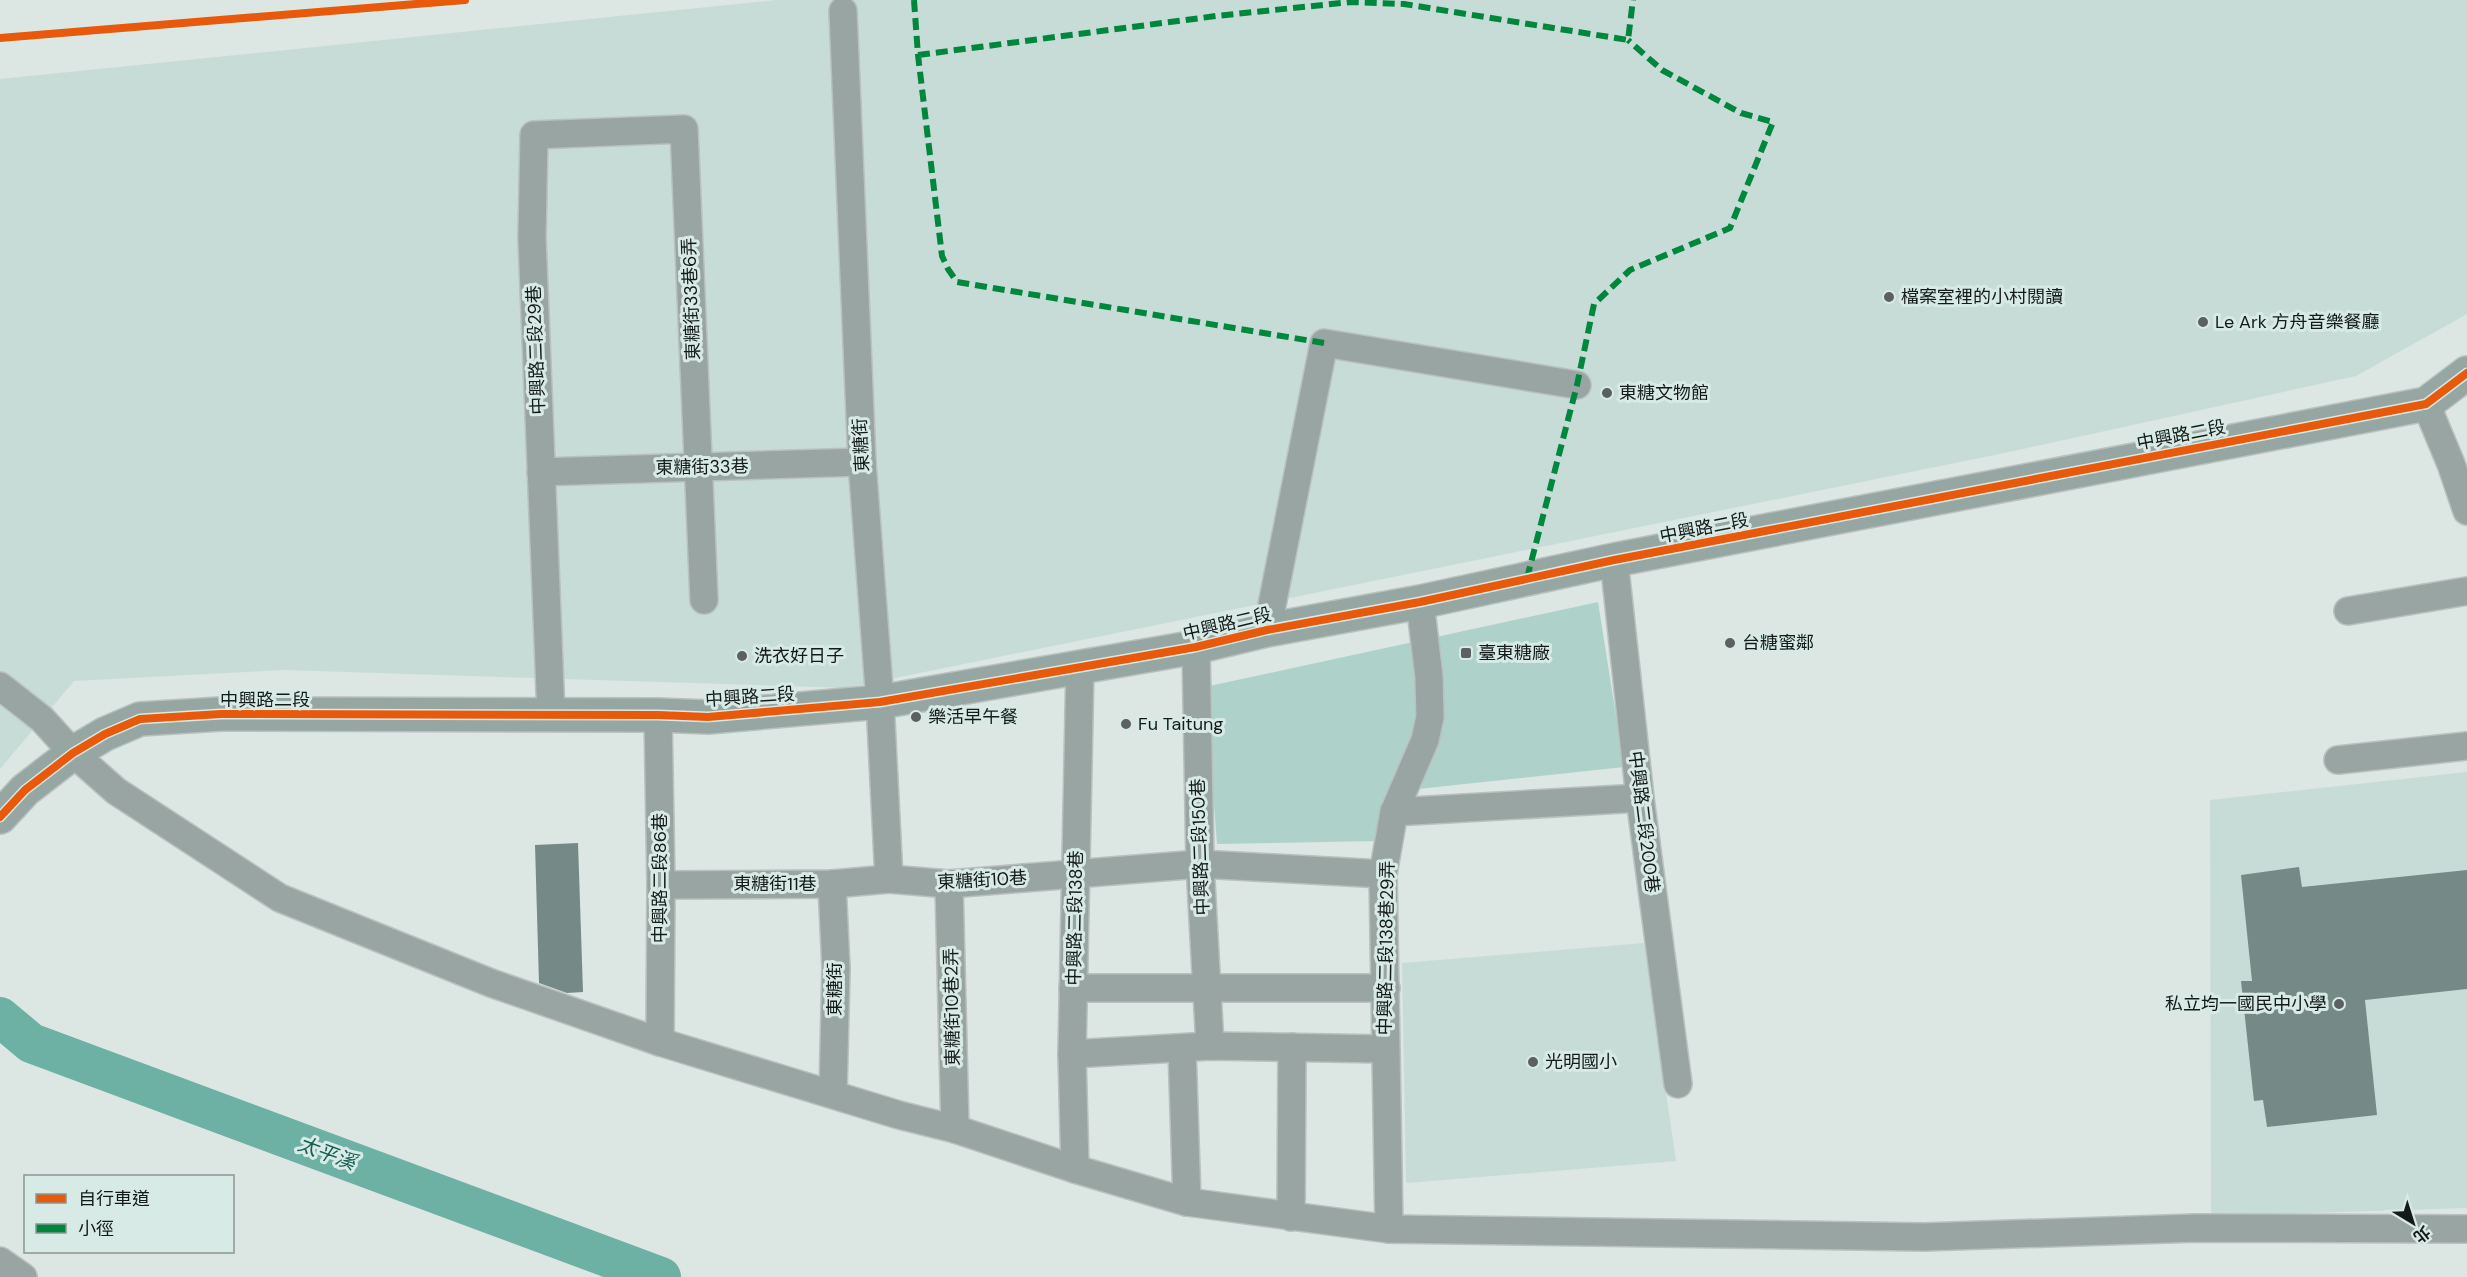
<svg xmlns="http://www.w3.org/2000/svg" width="2467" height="1277" font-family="'DM Sans','Noto Sans TC',sans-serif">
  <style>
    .built { fill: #c8dcd7 }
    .green { fill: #aed2ca }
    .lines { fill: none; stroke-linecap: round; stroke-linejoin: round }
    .river { stroke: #6db1a4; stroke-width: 40 }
    .building { fill: #758a86 }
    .minor-casing { stroke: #b9c0be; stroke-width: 30 }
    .major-casing { stroke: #b9c0be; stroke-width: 36 }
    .minor { stroke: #99a5a2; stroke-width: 27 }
    .major { stroke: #96a6a2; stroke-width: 33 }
    .quiet { stroke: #00873e; stroke-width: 6; stroke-dasharray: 12 6; stroke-linecap: butt }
    .cycleway-casing { stroke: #d8eae5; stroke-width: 11 }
    .cycleway { stroke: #e8590c; stroke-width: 8 }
    .poi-dot { fill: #5a6160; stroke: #d8eae5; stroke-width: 2 }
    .labels { text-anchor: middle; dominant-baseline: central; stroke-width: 6; stroke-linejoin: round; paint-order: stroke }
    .poi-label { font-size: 18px; fill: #141a19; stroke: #d8eae5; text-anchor: start }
    .street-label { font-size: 18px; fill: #141a19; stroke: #d8eae5 }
    .water-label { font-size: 20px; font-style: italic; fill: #145f52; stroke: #d8eae5 }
  </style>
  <rect width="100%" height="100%" fill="#dce6e3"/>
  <g class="built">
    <polygon points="776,0 2467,0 2467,314 2356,376 2014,451 846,688 284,670 74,681 0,769 0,79"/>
    <polygon points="2467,772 2467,1208 2211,1216 2210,800"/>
    <polygon points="1644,943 1676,1161 1406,1183 1402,963"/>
  </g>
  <polygon class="green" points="1598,602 1624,767 1390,792 1377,841 1217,844 1205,687"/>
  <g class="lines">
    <polyline class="river" points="0,1017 31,1043 661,1277"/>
  </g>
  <g class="building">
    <polygon points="578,843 583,992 567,993 539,983 535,845"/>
    <polygon points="2299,867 2302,887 2467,870 2467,989 2365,1000 2377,1115 2267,1127 2263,1100 2254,1101 2241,981 2252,981 2241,875"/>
  </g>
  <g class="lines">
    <defs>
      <g id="minor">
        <polyline points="843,11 862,462 880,702 889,879"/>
        <polyline points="2426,404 2451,464 2467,511"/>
        <polyline points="541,472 862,462"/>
        <polyline points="1614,560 1640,798 1678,1084"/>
        <polyline points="2348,611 2467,591"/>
        <polyline points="1267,630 1324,343 1577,385"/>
        <polyline points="1196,647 1200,864 1210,1046"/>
        <polyline points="0,686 42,719 73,753 116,791 280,898 491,983 660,1042 899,1115 955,1129 1075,1169 1187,1202 1389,1229 1924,1237 2196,1228 2467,1229"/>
        <polyline points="551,715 532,238 534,135 684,129 704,600"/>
        <polyline points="658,715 661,885 660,1042"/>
        <polyline points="2338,760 2467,746"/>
        <polyline points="1394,812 1640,798"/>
        <polyline points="832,884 836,968 833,1094"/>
        <polyline points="949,884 955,1129"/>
        <polyline points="661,885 832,884 889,879 949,884 1200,864 1383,874"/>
        <polyline points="1073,988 1386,988"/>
        <polyline points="1182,1048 1187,1202"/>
        <polyline points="1072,1054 1210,1046 1385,1049"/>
        <polyline points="1075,1169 1072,1054 1080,666"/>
        <polyline points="1291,1217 1292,1047"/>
        <polyline points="1389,1229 1383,874 1394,812 1425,740 1430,717 1429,677 1420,602"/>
        <polyline points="0,1261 23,1277"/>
      </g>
      <polyline id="major" points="0,817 25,790 73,753 105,734 140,719 221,714 658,715 708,717 880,702 1196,647 1267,630 1420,602 1614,560 2426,404 2467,373"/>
    </defs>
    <use href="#minor" class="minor-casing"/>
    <use href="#major" class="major-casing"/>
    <use href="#minor" class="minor"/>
    <use href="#major" class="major"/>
    <g class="quiet">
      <polyline points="914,0 918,55 942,256 948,269 957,282 1324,343"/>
      <polyline points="918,55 1216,16 1351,2 1404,4 1628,40 1633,0"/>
      <polyline points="1527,578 1577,385 1594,304 1630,270 1730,228 1773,122 1741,113 1662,70 1628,40"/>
    </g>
    <defs>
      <g id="cycleway">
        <polyline points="0,38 465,0"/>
        <polyline points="0,817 25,790 73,753 105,734 140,719 221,714 658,715 708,717 880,702 1196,647 1267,630 1420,602 1614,560 2426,404 2467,373"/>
      </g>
    </defs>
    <use href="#cycleway" class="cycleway-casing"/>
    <use href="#cycleway" class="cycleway"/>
  </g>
  <g class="poi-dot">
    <circle cx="1889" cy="297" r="6"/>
    <circle cx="2203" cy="322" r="6"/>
    <circle cx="1607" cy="393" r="6"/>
    <circle cx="1730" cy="643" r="6"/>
    <rect x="1460" y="647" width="12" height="12" rx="3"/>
    <circle cx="742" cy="656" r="6"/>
    <circle cx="916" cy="717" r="6"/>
    <circle cx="1126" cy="724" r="6"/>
    <circle cx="2339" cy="1004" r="6"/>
    <circle cx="1533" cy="1062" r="6"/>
  </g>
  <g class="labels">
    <g class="poi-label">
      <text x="1901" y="297">檔案室裡的小村閱讀</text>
      <text x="2215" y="322">Le Ark 方舟音樂餐廳</text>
      <text x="1619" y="393">東糖文物館</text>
      <text x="1742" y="643">台糖蜜鄰</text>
      <text x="1478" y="653">臺東糖廠</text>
      <text x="754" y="656">洗衣好日子</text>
      <text x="928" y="717">樂活早午餐</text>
      <text x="1138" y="724">Fu Taitung</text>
      <text x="2327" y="1004" text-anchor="end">私立均一國民中小學</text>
      <text x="1545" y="1062">光明國小</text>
    </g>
    <g class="street-label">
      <text transform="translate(691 299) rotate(-92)">東糖街33巷6弄</text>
      <text transform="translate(536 350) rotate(-92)">中興路二段29巷</text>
      <text transform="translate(2181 435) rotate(-11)">中興路二段</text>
      <text transform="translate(861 445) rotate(-93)">東糖街</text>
      <text transform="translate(702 467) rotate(-1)">東糖街33巷</text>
      <text transform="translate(1704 528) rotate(-11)">中興路二段</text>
      <text transform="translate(1227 624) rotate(-13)">中興路二段</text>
      <text transform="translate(750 697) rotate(-4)">中興路二段</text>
      <text x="265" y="700">中興路二段</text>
      <text transform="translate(1644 822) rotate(83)">中興路二段200巷</text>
      <text transform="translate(1200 847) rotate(-92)">中興路二段150巷</text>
      <text transform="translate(660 878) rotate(-90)">中興路二段86巷</text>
      <text transform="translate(982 880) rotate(-3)">東糖街10巷</text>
      <text x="775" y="884">東糖街11巷</text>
      <text transform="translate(1075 918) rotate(-89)">中興路二段138巷</text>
      <text transform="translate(1386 948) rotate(-89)">中興路二段138巷29弄</text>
      <text transform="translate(835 989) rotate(-90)">東糖街</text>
      <text transform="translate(952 1007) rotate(-91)">東糖街10巷2弄</text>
    </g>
    <g class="water-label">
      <text transform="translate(327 1153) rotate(20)">太平溪</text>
    </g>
  </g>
  <rect x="24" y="1175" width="210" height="78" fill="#d8eae5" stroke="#8a9793" stroke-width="1.5"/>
  <rect x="36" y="1194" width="30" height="9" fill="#e8590c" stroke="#8a9793" stroke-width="1.5"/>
  <text x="78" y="1205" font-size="18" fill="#141a19">自行車道</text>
  <rect x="36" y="1224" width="30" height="9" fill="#00873e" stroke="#8a9793" stroke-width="1.5"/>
  <text x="78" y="1235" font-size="18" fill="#141a19">小徑</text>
  <g transform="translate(2413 1223) rotate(142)" stroke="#d8eae5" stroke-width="4.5" paint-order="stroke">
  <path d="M0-4.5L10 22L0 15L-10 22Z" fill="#141a19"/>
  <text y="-9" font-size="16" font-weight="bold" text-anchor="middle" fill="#141a19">北</text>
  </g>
</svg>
